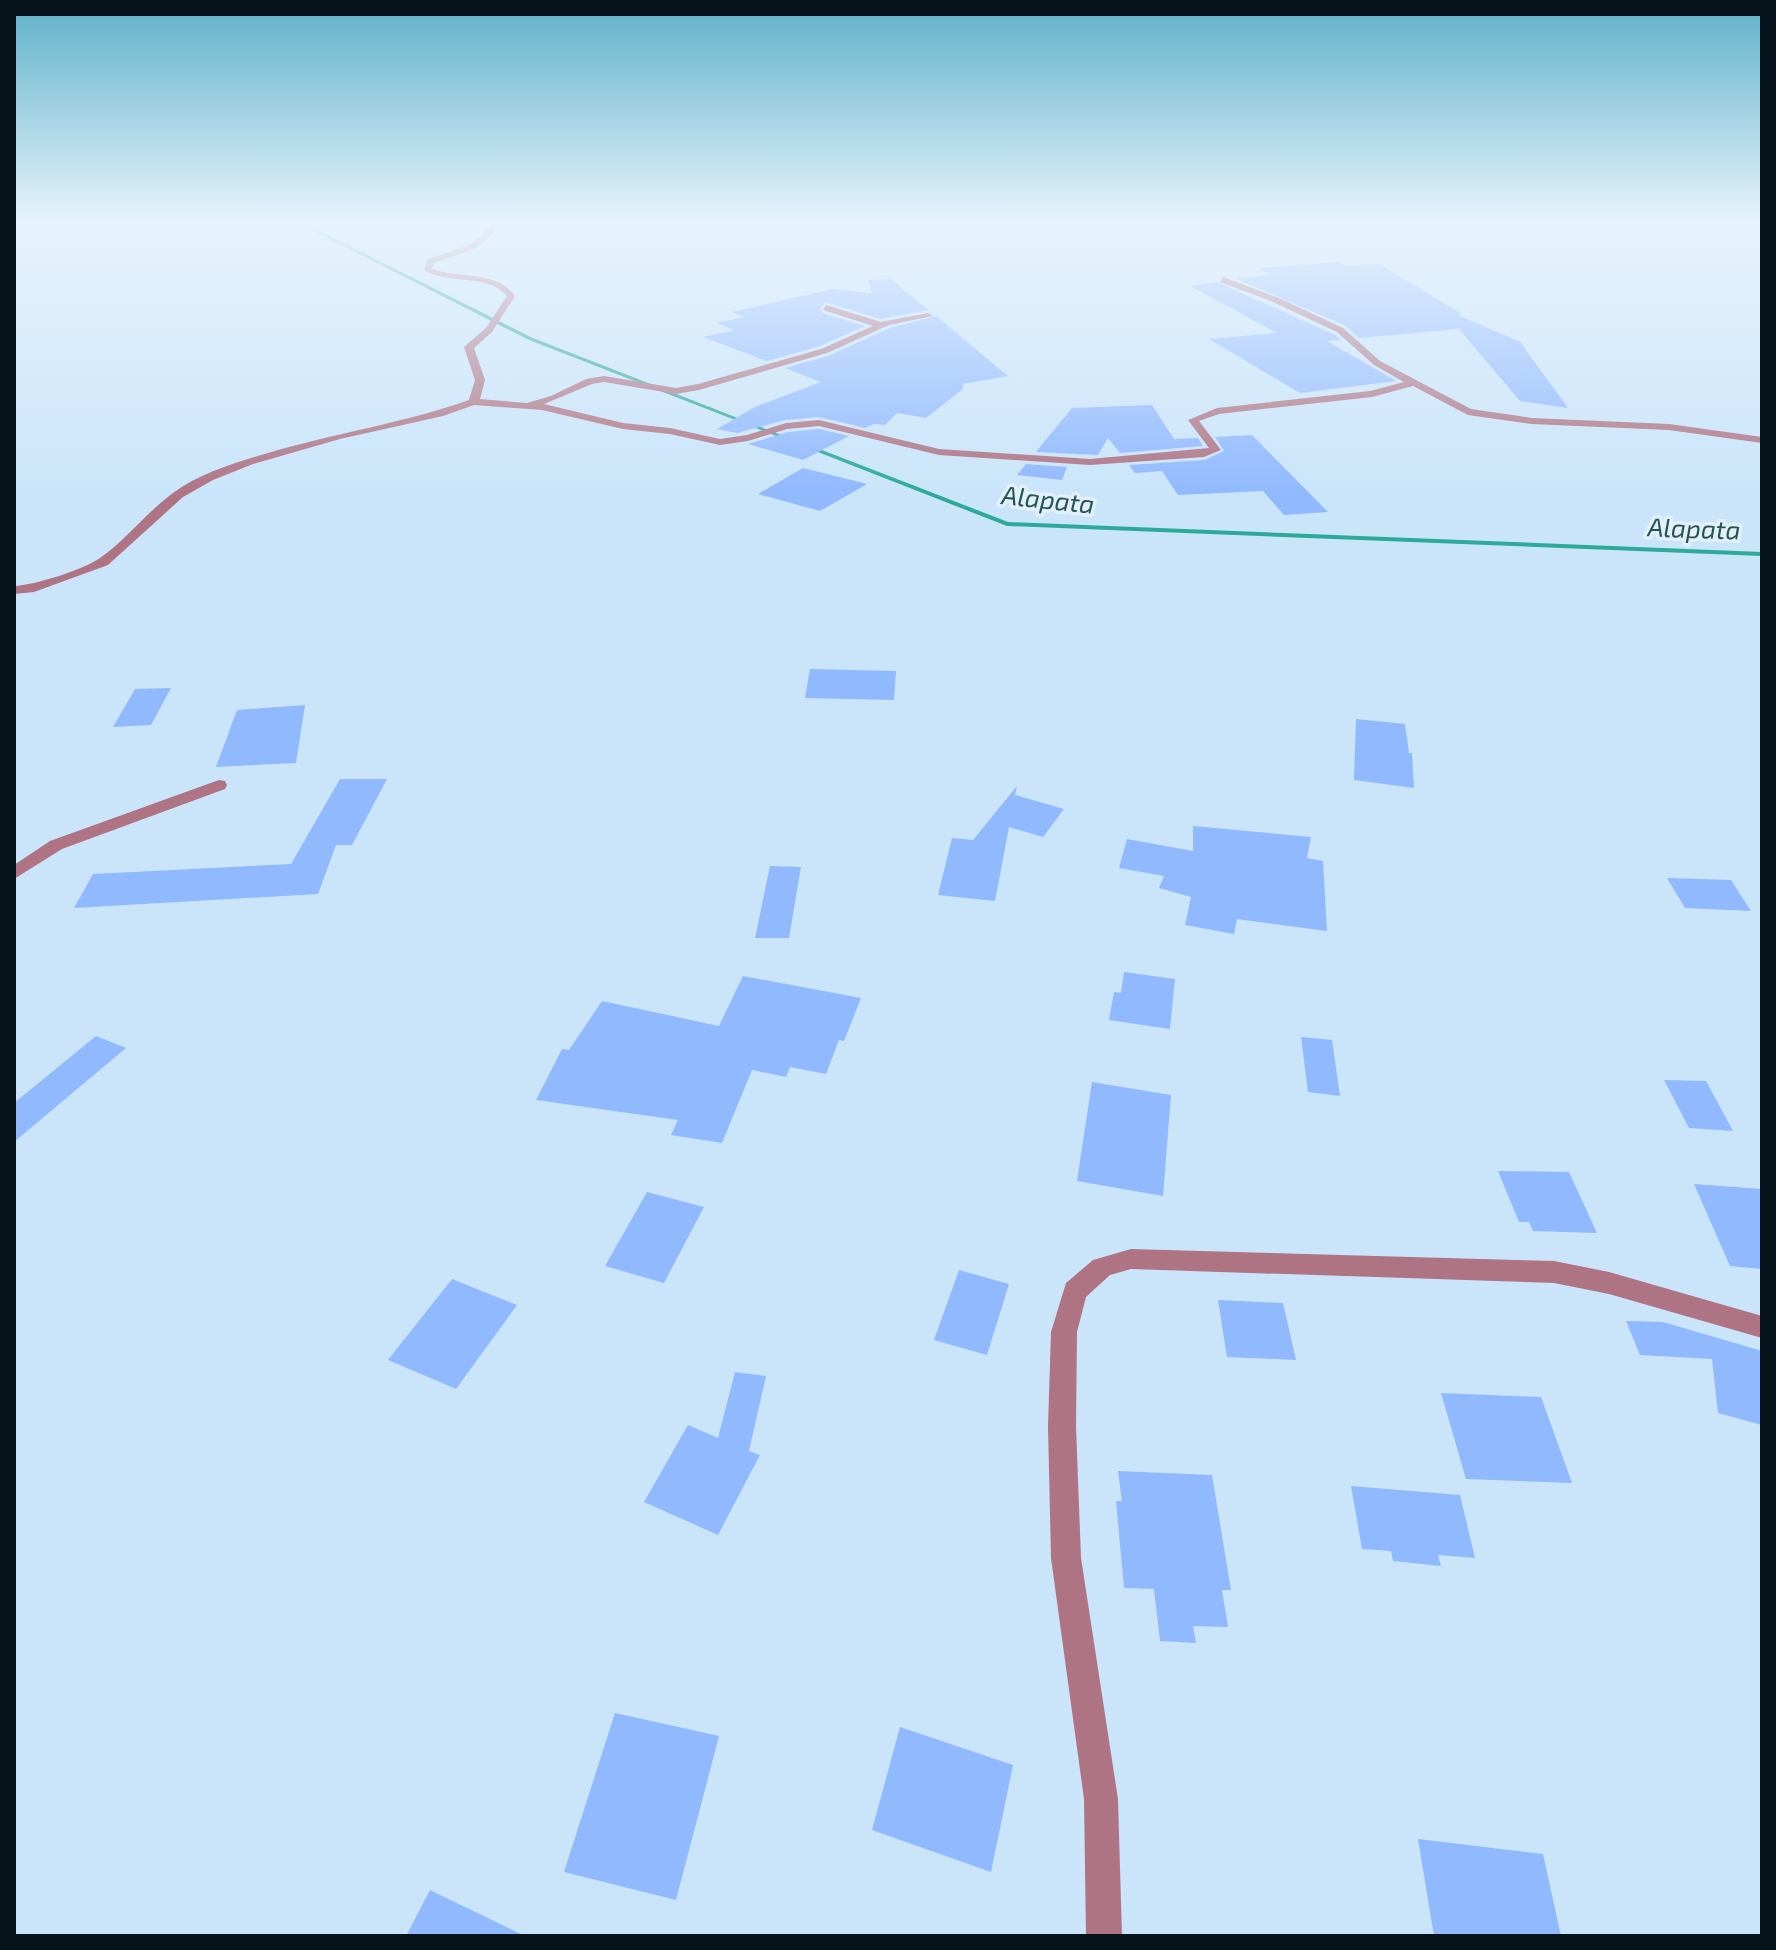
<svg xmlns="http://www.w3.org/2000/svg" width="1776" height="1950" font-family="'Exo 2',sans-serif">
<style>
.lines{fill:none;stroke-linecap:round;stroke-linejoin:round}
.stream{fill:#2ca998;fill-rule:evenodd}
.building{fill:#91b9fe}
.minor{fill:#ae7484;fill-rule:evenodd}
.labels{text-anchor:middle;stroke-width:7;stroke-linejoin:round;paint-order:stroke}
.far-water-label{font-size:26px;font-style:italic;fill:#24564e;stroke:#e3f0fb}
</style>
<rect width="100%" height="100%" fill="#cae5fa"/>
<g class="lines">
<g class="stream">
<path d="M298,220L533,338L794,440L789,441L529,340L292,220Z"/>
<path d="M805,445H809L1008,522L1762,552V556L1007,526L805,447Z"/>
</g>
</g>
<g class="building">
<path d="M1340,262L1347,266L1379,264L1462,314L1458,315L1520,342L1568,408L1520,401L1459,329L1359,338L1344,325L1237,279L1270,275L1258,268Z"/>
<path d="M891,279L928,310L881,319L825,302L820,308L822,313L865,326L820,346L767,361L703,337L734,330L717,323L744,317L732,312L833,289L872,293L868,280Z"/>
<path d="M1217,282L1335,335L1341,340L1327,341L1396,381L1300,393L1209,339L1277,333L1190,286Z"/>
<path d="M936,316L1008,376L963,384V389L926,418L897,413L885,425L874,424L865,428L819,417L785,420L737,433L717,429L755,407L821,382L785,368L828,356L890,328Z"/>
<path d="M1152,405L1174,439L1198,438L1203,446L1120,453L1108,438L1098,455L1036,452L1072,408Z"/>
<path d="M819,429L849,436L803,460L748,444L788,432Z"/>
<path d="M1252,435L1328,512L1284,515L1263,491L1178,495L1162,471L1135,473L1129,465L1205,460L1224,451L1215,437Z"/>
<path d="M1026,464L1067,467L1062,480L1017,475Z"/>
<path d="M803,468L867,484L820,511L758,494Z"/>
<path d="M810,669L896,671L894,700L805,698Z"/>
<path d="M171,688L151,725L113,727L135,689Z"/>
<path d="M305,705L296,763L216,767L237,710Z"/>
<path d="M1356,719L1405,724L1409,753H1412L1414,788L1354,780Z"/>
<path d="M340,779H387L352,845H336L318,894L74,908L93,874L291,864Z"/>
<path d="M1017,786L1015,795L1064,809L1043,837L1009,827L995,901L938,895L952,838L973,840Z"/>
<path d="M1193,826L1311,837L1307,858L1323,861L1327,931L1237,919L1234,934L1185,925L1191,897L1159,888L1164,876L1119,868L1127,839L1193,851Z"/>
<path d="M770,866L801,867L789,938H755Z"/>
<path d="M1667,878L1731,880L1751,911L1685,908Z"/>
<path d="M1124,972L1175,979L1170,1029L1109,1020L1114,992L1121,993Z"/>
<path d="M743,976L861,998L844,1041L839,1040L826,1074L790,1067L786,1077L752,1070L722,1143L671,1135L678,1120L536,1100L562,1049L569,1050L602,1001L719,1026Z"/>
<path d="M96,1036L126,1048L14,1142V1103Z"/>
<path d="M1301,1037L1332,1040L1340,1096L1308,1092Z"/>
<path d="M1664,1080L1706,1081L1733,1131L1689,1128Z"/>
<path d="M1092,1082L1171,1095L1163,1196L1077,1181Z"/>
<path d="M1498,1171L1569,1172L1597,1233L1533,1231L1529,1222H1519Z"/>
<path d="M1694,1184L1762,1189V1269L1730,1266Z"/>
<path d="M647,1192L704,1207L664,1283L605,1266Z"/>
<path d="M959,1270L1009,1284L987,1355L934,1340Z"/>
<path d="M452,1279L517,1305L456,1389L388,1360Z"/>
<path d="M1218,1300L1283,1303L1296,1360L1227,1357Z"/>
<path d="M1626,1321L1663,1322L1762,1351V1425L1718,1413L1712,1359L1640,1355Z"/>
<path d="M735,1372L766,1376L749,1451L760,1455L718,1535L644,1502L688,1425L718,1438Z"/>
<path d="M1441,1393L1541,1397L1572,1483L1466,1479Z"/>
<path d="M1118,1471L1212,1475L1231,1590H1222L1228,1627L1193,1626L1196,1643L1160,1641L1154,1589L1124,1588L1116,1501H1122Z"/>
<path d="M1351,1486L1460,1495L1475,1558L1438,1555L1441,1566L1393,1561L1391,1551L1362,1549Z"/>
<path d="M615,1713L719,1736L676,1900L564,1872Z"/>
<path d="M900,1727L1013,1765L991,1872L872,1830Z"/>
<path d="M1418,1839L1543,1854L1561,1936H1434Z"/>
<path d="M430,1890L525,1936H406Z"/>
</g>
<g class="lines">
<g class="minor">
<path d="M502,220H513L496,227C485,251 456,254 434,263L432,269C460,279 496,270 515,296L492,332L474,348L485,380L480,399L527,403L551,396L586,379L604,376L676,388L698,384L821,349L873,326L823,310L826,305L881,322L928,313L933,316L889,325L827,353L699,390L676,394L604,382L592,384L544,404L623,423L670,428L720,439L747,435L786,423L819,420L939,449L1090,459L1209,448L1188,420L1217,408L1370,391L1404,382L1374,365L1337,332L1273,302L1220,282L1223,277L1279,298L1343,328L1380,361L1471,409L1532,418L1669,424L1762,437V443L1669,430L1532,424L1468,415L1413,386L1372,397L1219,414L1199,421L1221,450L1204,457L1090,465L939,455L819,426L787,429L748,441L720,445L670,434L623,429L542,410L474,405L443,416L340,439L253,464L213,480L183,497L108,565L34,592L14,594V586C35,585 83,570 100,558C127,539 147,512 173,493C200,473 237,462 268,453C335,433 404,423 469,400L475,380L464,347L486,328L507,296C488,273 448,285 424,270L427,260C450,250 478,248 490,224Z"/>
<path d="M219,780L225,781L227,785L225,789L62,849L14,879V865L50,841Z"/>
<path d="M1131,1249L1554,1261L1609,1272L1762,1316V1338L1609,1294L1554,1283L1131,1269L1110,1275L1086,1297L1077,1332L1076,1426L1081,1558L1118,1799L1122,1936H1086L1084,1799L1051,1558L1048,1426L1051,1332L1066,1283L1093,1260Z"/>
</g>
</g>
<linearGradient id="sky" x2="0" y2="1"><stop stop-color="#5db0c8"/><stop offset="0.45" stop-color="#e7f3fd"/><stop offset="1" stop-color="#e7f3fd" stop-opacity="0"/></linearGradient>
<rect width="1776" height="493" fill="url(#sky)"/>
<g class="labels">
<g class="far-water-label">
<text transform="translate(1048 500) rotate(6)" y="9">Alapata</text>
<text transform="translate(1694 529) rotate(2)" y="9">Alapata</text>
</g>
</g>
<rect width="1776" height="1950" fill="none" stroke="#07131b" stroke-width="32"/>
</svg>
